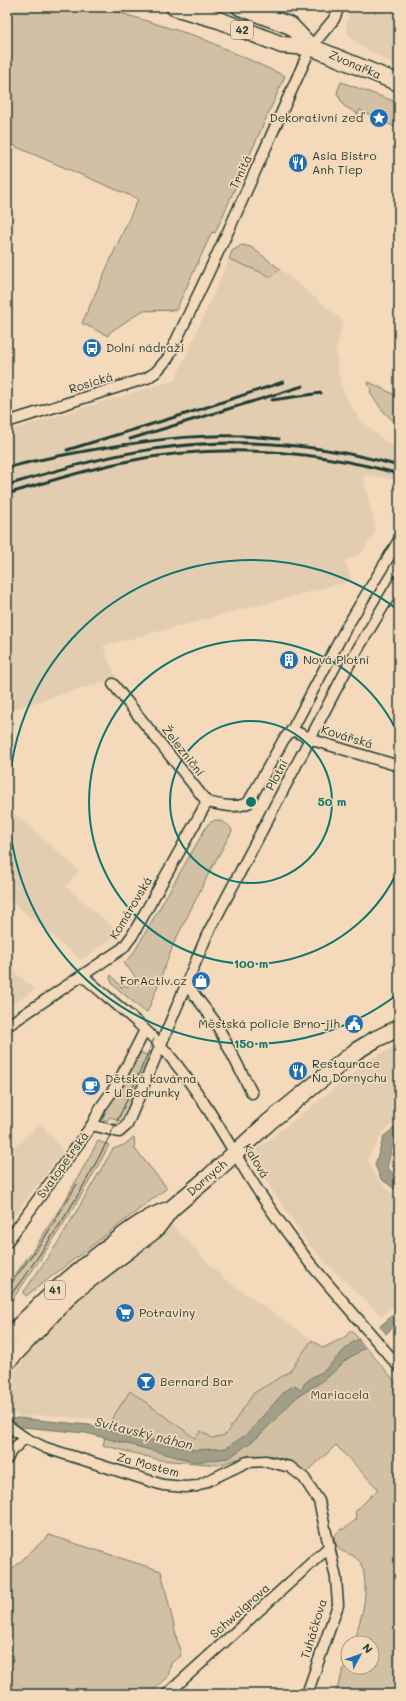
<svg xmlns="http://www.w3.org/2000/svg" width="406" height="1701" font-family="Mali,sans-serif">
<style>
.built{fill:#e3cdb0}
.green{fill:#d2c0a5;stroke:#787e6c}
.water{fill:#a39e87;stroke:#6e7766}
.pier{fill:#f4d9bb}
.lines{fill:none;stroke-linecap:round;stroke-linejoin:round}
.street-casing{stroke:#1f3d34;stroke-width:13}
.primary-casing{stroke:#1f3d34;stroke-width:19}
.street{stroke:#f4d9bb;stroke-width:10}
.primary{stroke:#f4d9bb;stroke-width:16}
.tram{stroke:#1f3d34;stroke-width:1}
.rail{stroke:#1f3d34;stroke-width:3}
.ring{fill:none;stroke:#0f766e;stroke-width:2}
.labels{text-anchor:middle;stroke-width:3.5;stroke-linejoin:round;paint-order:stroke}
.shield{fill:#f4d9bb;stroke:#5f6c5c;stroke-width:1}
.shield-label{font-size:11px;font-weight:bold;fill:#1f3d34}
.street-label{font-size:12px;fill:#1f3d34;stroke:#f4d9bb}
.poi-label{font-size:12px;fill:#1f3d34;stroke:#f4d9bb;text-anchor:start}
.park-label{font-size:12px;fill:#314a3f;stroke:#f4d9bb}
.water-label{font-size:13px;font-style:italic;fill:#334c40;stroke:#f4d9bb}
.centre{fill:#0f766e;stroke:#f4d9bb;stroke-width:2}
.ring-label{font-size:12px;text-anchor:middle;font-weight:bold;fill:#0f766e;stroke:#f4d9bb;stroke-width:3.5;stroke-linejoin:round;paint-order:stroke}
</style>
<rect width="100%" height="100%" fill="#f4d9bb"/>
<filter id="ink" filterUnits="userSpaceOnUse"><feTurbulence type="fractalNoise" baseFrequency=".025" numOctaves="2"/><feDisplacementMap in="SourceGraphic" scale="8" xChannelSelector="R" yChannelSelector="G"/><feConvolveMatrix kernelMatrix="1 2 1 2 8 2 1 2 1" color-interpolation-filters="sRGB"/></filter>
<g filter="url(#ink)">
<g class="built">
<path d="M351,7H399V68L355,42L348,34L346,25Z"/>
<path d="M229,259L272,277L280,269L340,318L343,322L336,351L338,371L342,388L349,403L360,420L390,445L399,449V480L363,475L376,531L361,553L345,561L351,581L103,646L116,678L7,711V431L175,380Z"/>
<path d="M7,807L77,869L79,871L65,886L120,933L81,960L7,898Z"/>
<path d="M7,966L35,989L7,1009Z"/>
<path d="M399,1045V1118L383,1132L368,1158L372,1170L380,1181L399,1200V1301L382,1316L332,1269L310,1246L260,1172L255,1156L256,1150L374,1057Z"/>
<path d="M41,1124L63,1151L7,1225V1153Z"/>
<path d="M169,1222L222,1277L312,1340L289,1372L254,1393L225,1435L212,1438L201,1431L196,1438L130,1391L109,1423L94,1419L41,1415L21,1417L7,1409V1382L47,1329L83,1295Z"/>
</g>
<g class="green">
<path d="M7,7H101L199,37L285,76L215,233L212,232L176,310L142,311L110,332L108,336L82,323L138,199L7,143Z"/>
<path d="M341,82L399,103V129L360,110L358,114L344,106L337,93Z"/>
<path d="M242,245L251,247L280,269L272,277L229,259L232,251Z"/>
<path d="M369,382L399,397V424C386,417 378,405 370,392L371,391L368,383Z"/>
<path d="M215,820C222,821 230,824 232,831L211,869L174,943L150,1006L147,1012L144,1011L113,985L110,978L111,975L121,987L125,985L127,987L137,979L124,963L133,954L208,824Z"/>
<path d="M139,1052L150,1056L123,1122L119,1125L121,1121L110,1117L107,1121L100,1118V1116L118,1091Z"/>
<path d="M134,1137L135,1149L167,1188L26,1296L23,1293L59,1241L113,1149L124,1145Z"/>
<path d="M98,1141L109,1145C81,1200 47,1250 12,1300L7,1297V1286L36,1246L66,1199Z"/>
<path d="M399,1145V1174L391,1164L396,1147Z"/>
<path d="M351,1330L399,1386V1694H335L348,1657V1667H372V1643H353C361,1618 368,1600 364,1574C363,1569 362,1563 358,1560C346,1548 337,1557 334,1536L341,1529H344L357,1519L355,1512L378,1489L336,1445L306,1473L290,1463L273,1456L250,1455L219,1465L160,1460L103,1445L109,1423L130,1391L195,1438L201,1431L212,1438L225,1435L254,1393L289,1372L312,1340L323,1348L345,1337Z"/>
<path d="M49,1535L161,1571L181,1656L171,1663L168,1677L150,1694H7V1574Z"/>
</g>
<g class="water">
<path d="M399,1124V1139L393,1144L387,1167L399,1180V1192L381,1179L375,1165L384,1136Z"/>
<path d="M399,1310V1322L385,1335L346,1360L326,1379L297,1397L258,1437L229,1458L196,1462L86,1433L23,1427L7,1432V1421L17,1418L89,1425L195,1450L226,1448L247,1434L285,1391L295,1385L300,1390L302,1389L304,1384L312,1377L324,1371L350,1344L379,1327Z"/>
</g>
<path class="pier" d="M378,1325L387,1336L367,1349L358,1337Z"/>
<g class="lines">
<g class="street-casing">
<g id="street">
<path d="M7,422L147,378L156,372L168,358L231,225L311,47L334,19L339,7"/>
<path d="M113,684L207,802C221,805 234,809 248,803L284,739L292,730L346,628L399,540"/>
<path d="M292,730L319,742L399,766"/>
<path d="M83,976C111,1001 143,1024 168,1054C198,1090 221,1130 245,1170C264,1202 287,1232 309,1262L399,1367"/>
<path d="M185,987L190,989L216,1023L252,1093"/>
<path d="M7,1026L123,948L132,936L207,802"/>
<path d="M92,1125L119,1132L127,1125L207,935L353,657L399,580"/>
<path d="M7,1242L92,1125L101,1107L118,1083L145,1030"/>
<path d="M7,1425L25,1438L46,1448L163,1485L185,1487L197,1486L247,1462L266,1461L290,1467L304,1478L319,1501L336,1578L338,1605L307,1694"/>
<path d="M7,1459L11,1451L25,1438"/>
<path d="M167,1694L330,1546"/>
</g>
</g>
<g class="primary-casing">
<g id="primary">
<path d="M174,7L219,20L282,45L311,47L399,83"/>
<path d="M240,7L291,26L311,47"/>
<path d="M7,1339C39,1304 73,1274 111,1245C130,1230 148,1216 171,1209"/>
<path d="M7,1362L73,1292L155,1230L171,1209L210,1176L269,1122L356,1051L376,1039L399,1028"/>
</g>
</g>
<use href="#street" class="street"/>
<use href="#primary" class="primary"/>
<g class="tram">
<path d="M7,1289L45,1237L77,1184"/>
<path d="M7,1300C27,1273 46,1246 64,1218C100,1161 128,1100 154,1039"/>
</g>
<g class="rail">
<path d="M272,400L321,393"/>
<path d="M130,439L303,386"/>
<path d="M67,450L195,411L283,382"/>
<path d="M7,468C34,460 63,455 91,450C157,439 212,431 279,439"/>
<path d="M7,485C55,471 104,456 154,449C236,437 319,443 399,466"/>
<path d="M7,494C46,482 84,470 124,462C215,443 310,449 399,474"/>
</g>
</g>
</g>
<g class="ring">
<circle cx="251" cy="802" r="81"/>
<path d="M399 868A162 162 0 1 1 399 736"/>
<path d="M398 994A242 242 0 1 1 398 610"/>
</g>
<defs>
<g id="sight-disc" transform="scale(1)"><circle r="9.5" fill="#1f6fb2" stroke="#f4d9bb"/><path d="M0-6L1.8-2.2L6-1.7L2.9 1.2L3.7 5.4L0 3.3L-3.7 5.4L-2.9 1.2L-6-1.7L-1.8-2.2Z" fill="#fff"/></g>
<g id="restaurant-disc" transform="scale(1)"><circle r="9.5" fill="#1f6fb2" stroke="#f4d9bb"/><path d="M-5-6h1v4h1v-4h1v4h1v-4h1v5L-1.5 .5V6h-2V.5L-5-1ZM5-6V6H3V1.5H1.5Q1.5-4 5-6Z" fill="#fff"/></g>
<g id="bus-disc" transform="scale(1)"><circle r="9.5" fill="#1f6fb2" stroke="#f4d9bb"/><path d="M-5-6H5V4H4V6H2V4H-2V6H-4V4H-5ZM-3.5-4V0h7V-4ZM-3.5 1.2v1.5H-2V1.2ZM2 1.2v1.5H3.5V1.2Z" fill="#fff"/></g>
<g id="building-disc" transform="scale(1)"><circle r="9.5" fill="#1f6fb2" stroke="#f4d9bb"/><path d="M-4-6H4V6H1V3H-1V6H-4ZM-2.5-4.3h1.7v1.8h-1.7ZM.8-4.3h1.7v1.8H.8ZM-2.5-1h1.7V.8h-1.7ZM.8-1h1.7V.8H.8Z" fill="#fff"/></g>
<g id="shop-disc" transform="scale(1)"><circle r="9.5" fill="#1f6fb2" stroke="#f4d9bb"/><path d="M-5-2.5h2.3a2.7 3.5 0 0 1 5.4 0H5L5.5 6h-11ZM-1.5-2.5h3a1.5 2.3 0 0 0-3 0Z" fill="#fff"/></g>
<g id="civic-disc" transform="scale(1)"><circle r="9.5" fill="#1f6fb2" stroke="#f4d9bb"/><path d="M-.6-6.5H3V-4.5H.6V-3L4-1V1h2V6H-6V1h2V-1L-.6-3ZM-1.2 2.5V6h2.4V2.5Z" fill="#fff"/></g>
<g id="cafe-disc" transform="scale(1)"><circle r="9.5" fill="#1f6fb2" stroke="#f4d9bb"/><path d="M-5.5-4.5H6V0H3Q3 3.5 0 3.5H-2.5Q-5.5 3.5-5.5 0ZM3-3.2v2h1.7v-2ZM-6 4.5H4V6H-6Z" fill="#fff"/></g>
<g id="supermarket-disc" transform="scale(1)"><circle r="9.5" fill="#1f6fb2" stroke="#f4d9bb"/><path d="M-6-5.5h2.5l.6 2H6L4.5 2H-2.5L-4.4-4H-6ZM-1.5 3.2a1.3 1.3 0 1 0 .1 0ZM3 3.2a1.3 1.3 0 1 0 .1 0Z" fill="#fff"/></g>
<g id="bar-disc" transform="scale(1)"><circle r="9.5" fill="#1f6fb2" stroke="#f4d9bb"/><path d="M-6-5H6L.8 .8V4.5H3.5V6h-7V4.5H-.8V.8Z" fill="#fff"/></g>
</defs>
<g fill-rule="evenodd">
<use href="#sight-disc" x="379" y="118"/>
<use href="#restaurant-disc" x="298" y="163"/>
<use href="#bus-disc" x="92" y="348"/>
<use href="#building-disc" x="289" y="660"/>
<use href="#shop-disc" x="201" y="981"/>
<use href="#civic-disc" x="354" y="1024"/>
<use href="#restaurant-disc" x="298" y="1071"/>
<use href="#cafe-disc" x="91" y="1086"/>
<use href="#supermarket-disc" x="125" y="1313"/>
<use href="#bar-disc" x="146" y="1382"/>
</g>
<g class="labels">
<g class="shield">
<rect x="231" y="21" width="22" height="18" rx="3"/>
<rect x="45" y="1281" width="20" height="18" rx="3"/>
</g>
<g class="shield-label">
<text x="242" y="34">42</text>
<text x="55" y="1294">41</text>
</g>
<g class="street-label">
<text transform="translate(355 65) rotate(23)" y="4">Zvonařka</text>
<text transform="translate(241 172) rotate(-65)" y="4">Trnitá</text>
<text transform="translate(91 383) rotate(-17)" y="4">Rosická</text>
<text transform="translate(347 737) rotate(17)" y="4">Kovářská</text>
<text transform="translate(183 751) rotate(52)" y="4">Železniční</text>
<text transform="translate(277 775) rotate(-62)" y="4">Plotní</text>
<text transform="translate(131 908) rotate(-59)" y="4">Komárovská</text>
<text transform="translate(256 1161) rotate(59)" y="4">Kalová</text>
<text transform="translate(63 1165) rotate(-54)" y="4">Svatopetrská</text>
<text transform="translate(207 1178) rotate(-41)" y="4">Dornych</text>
<text transform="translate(148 1465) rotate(15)" y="4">Za Mostem</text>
<text transform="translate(240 1611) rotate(-42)" y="4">Schwaigrova</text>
<text transform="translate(314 1629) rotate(-73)" y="4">Tuháčkova</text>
</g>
<g class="poi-label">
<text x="365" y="122" text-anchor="end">Dekorativní zeď</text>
<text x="312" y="160">Asia Bistro<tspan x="312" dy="14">Anh Tiep</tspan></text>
<text x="106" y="352">Dolní nádraží</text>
<text x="303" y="664">Nová Plotní</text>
<text x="187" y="985" text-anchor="end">ForActiv.cz</text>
<text x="340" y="1028" text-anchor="end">Městská policie Brno-jih</text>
<text x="312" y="1068">Restaurace<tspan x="312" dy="14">Na Dornychu</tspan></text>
<text x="105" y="1083">Dětská kavárna<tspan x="105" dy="14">- U Bedrunky</tspan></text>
<text x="139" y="1317">Potraviny</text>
<text x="160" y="1386">Bernard Bar</text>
</g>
<g class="park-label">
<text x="340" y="1399">Mariacela</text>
</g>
<g class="water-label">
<text transform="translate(144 1433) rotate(14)" y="5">Svitavský náhon</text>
</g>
</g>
<circle cx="251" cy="802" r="6" class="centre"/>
<g class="ring-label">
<text x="332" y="806">50 m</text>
<text x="251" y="968">100 m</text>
<text x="251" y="1048">150 m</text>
</g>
<rect width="406" height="1701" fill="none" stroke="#f4d9bb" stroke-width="24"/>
<rect x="12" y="12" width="382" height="1677" fill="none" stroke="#1f3d34" stroke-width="1.5" filter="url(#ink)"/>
<g transform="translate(360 1655) rotate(49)"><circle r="19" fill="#f4d9bb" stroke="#9f9b85"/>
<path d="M0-3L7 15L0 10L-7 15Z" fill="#1f6fb2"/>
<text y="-6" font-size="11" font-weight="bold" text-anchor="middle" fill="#1f3d34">N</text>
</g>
</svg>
